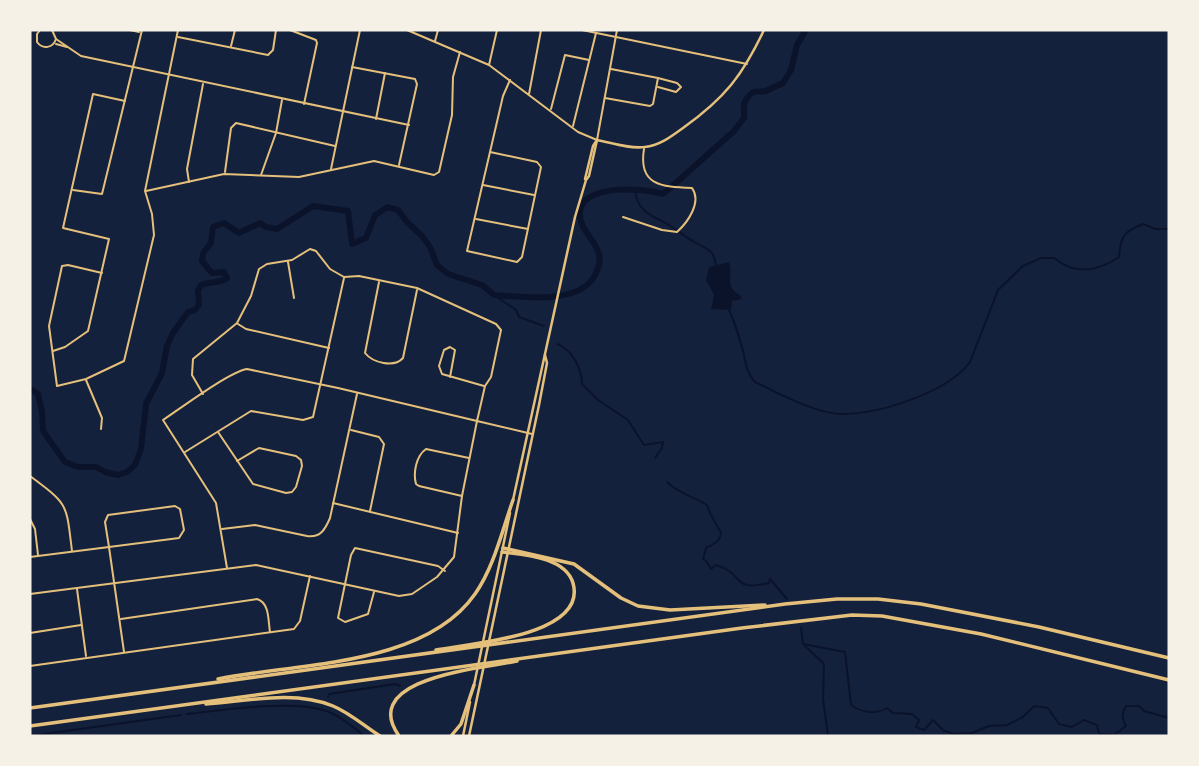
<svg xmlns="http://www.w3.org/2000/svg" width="1199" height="766" font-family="'Fira Sans Condensed',sans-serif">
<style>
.water{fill:#0b132b}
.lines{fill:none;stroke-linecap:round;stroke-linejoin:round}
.stream{stroke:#0b132b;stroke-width:2}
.river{stroke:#0b132b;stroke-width:6}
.minor{stroke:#e5c07b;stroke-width:2}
.tertiary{stroke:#e5c07b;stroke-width:2}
.secondary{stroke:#e5c07b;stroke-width:2.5}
.motorway{stroke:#e5c07b;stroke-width:3.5}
</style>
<rect width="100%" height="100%" fill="#14213d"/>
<path class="water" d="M729,262C734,279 723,285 741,296L742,299L732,301L731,310L711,309L714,295L706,280L709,267Z"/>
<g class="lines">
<g class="stream">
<path d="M635,190C637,214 655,216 672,227C680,232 687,238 696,243C709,250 714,250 716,266"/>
<path d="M494,295L516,310L519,317L544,326"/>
<path d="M729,310C734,321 738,333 741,344C746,358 744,370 755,382C778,393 816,414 842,414C879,414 947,393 970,362L998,290L1023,266L1041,258H1054C1075,275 1097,272 1119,257C1120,236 1125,231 1143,224L1155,229H1169"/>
<path d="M557,344C572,349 582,369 582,384L598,400L628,420L644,445L663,442L662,448L655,458"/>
<path d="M667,482C679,494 693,496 707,505C709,512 717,527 721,532C720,542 714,544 706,548L703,559L707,562L711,569L716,565C746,574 730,592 769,583L770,579L787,599"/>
<path d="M801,628L803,644L845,652L851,705C861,712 876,715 887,708L893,713L912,714L919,720L916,727L924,730L933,720L943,730L953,734L972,733L989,726L1007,725L1023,717L1034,706L1048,708L1059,724L1072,727L1084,720L1097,725L1099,734L1114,735L1126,726C1122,719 1121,714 1126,706H1139L1144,711L1169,718"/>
<path d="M804,645L824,664L823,699L828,736"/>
<path d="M328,697L329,694L395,684L400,686"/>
<path d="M187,714C221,710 291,700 323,710C338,714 352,726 364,736"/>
<path d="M30,736L181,715"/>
</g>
<path class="river" d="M30,389L38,394L42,411L43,431L65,462L78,467H96L105,472L118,475L127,472L135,465L141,449L146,404L162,373L167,346L173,333L188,312L195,310L199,305L198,291L201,285C210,281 219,284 227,278L224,272L212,273L202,261L203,253L211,243L213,227L224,223L239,233L260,223L266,227L277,229L313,206L348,211L352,244L366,238L375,215L388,207L398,210L407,222L422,236L430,247L437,265L448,274L482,285L494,295C523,297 580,305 595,275C598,269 601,261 599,254C596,242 584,233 581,221C570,183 642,187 663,194L669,189L734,131L744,118V103L747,98L753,92L766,91L783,83L791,70L797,45L806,30"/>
<g class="minor">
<path d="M40,30L37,34V42C43,50 53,48 56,39L52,30"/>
<path d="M130,30L139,32"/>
<path d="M290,30L316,40L317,43L304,104"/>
<path d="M582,30L747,64"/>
<path d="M178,37L268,55L273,50L276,30"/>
<path d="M56,39L81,56L409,125"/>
<path d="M435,41L438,30"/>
<path d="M56,44L67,47"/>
<path d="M231,46L235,30"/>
<path d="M489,65L497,30"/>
<path d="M352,67L415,79L417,84L399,165"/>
<path d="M658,87L676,92L681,87L677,83L658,78"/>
<path d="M529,94L541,30"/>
<path d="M605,98L650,106L653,104L658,78L611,69"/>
<path d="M551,109L565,55L589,60"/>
<path d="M376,119L385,73"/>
<path d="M573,126L596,33"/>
<path d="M490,152L537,162L541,167L522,257L517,262L467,251L503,96L510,80"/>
<path d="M331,169L360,30"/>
<path d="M225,172L231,128L236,123L335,146"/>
<path d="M261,175L276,133L282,100"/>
<path d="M189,182L187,169L203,84"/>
<path d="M483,185L534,195"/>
<path d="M73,190L102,194L142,30"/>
<path d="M146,191L224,174L299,177L374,161L434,175L439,172L452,115L453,77L460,52"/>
<path d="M623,217L662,230L677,232C688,222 702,202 692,188C661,187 638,185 644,149"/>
<path d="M476,219L528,229"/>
<path d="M288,262L294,298"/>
<path d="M102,273L68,265L62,266L49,326L57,386L86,379L124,361L125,357L154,235L152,214L145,191L178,30"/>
<path d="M379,282L365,353C373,363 394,368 403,358L417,290"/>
<path d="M238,324L246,329L329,348"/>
<path d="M53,351L65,347L88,331L109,239L63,228L93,94L125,101"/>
<path d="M450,377L455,350L450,347L444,350L439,366L442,374L484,386"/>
<path d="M86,380L102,418L101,429"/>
<path d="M203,394L192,375L193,359L237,323L251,296L259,269L267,264L292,260L310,249L316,251L330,269L344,277L359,276L417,288L496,324L501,330L491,377L485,386L477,421L338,388L247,369C229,372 181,408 163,420L216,503L227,568"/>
<path d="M351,430L379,437L384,444L370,511"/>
<path d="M218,432L253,484L286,493L292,492L296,487L302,466L301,460L296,456L259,448L237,461"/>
<path d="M185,452L251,411L303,420L313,417L344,278"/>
<path d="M30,476C69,505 66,503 72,551"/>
<path d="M462,496L419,486L416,484C413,473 416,456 426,449L469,458"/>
<path d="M333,503L458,533"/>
<path d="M175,506L180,509L184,530L179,538L109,547L105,522L108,515Z"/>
<path d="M30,519L35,529L38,555"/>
<path d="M222,529L255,525L307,536C320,538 325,530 330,518L357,394"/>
<path d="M30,557L109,547L124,652"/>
<path d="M77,589L86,656"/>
<path d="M374,592L368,614L345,622L338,618L351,555L355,548L438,566L445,571"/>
<path d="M121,619L257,599C270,603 268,621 270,632"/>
<path d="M30,633L81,625"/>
<path d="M30,666L294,629L300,621L310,576"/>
</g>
<g class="tertiary">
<path d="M407,30L489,65L578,132L597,140L617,30"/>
<path d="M30,594L256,565L399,596L412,594L437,577L454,557L462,496L477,421L532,434"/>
</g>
<g class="secondary">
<path d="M597,140C612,143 629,149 645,147C659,146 672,136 683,128C725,98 742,76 764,30"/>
<path d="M585,179L593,146L597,140"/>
<path d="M513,500L575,217L586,180L589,176L597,140"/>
<path d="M474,685L510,513"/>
<path d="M463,736L470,702"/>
<path d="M469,736L539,405L547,363L545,355"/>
</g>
<g class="motorway">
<path d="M503,548L574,564L621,598L638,606L670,610L765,605"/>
<path d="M436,650C468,644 588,636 573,583C565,557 525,555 502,552"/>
<path d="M218,679C296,663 424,667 475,594C494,567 502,531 513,500"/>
<path d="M206,704C247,701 294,690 333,706C350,713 364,726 380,736"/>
<path d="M30,708L785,604L837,599H878L921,604L1039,627L1169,658"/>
<path d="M30,726L742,628L852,615L882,616L981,634L1169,680"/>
<path d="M399,736C357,677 486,668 517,661"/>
<path d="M451,736L461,724L474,685"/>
</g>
</g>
<rect width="1199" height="766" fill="none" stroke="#f6f1e7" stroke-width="63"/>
</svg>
